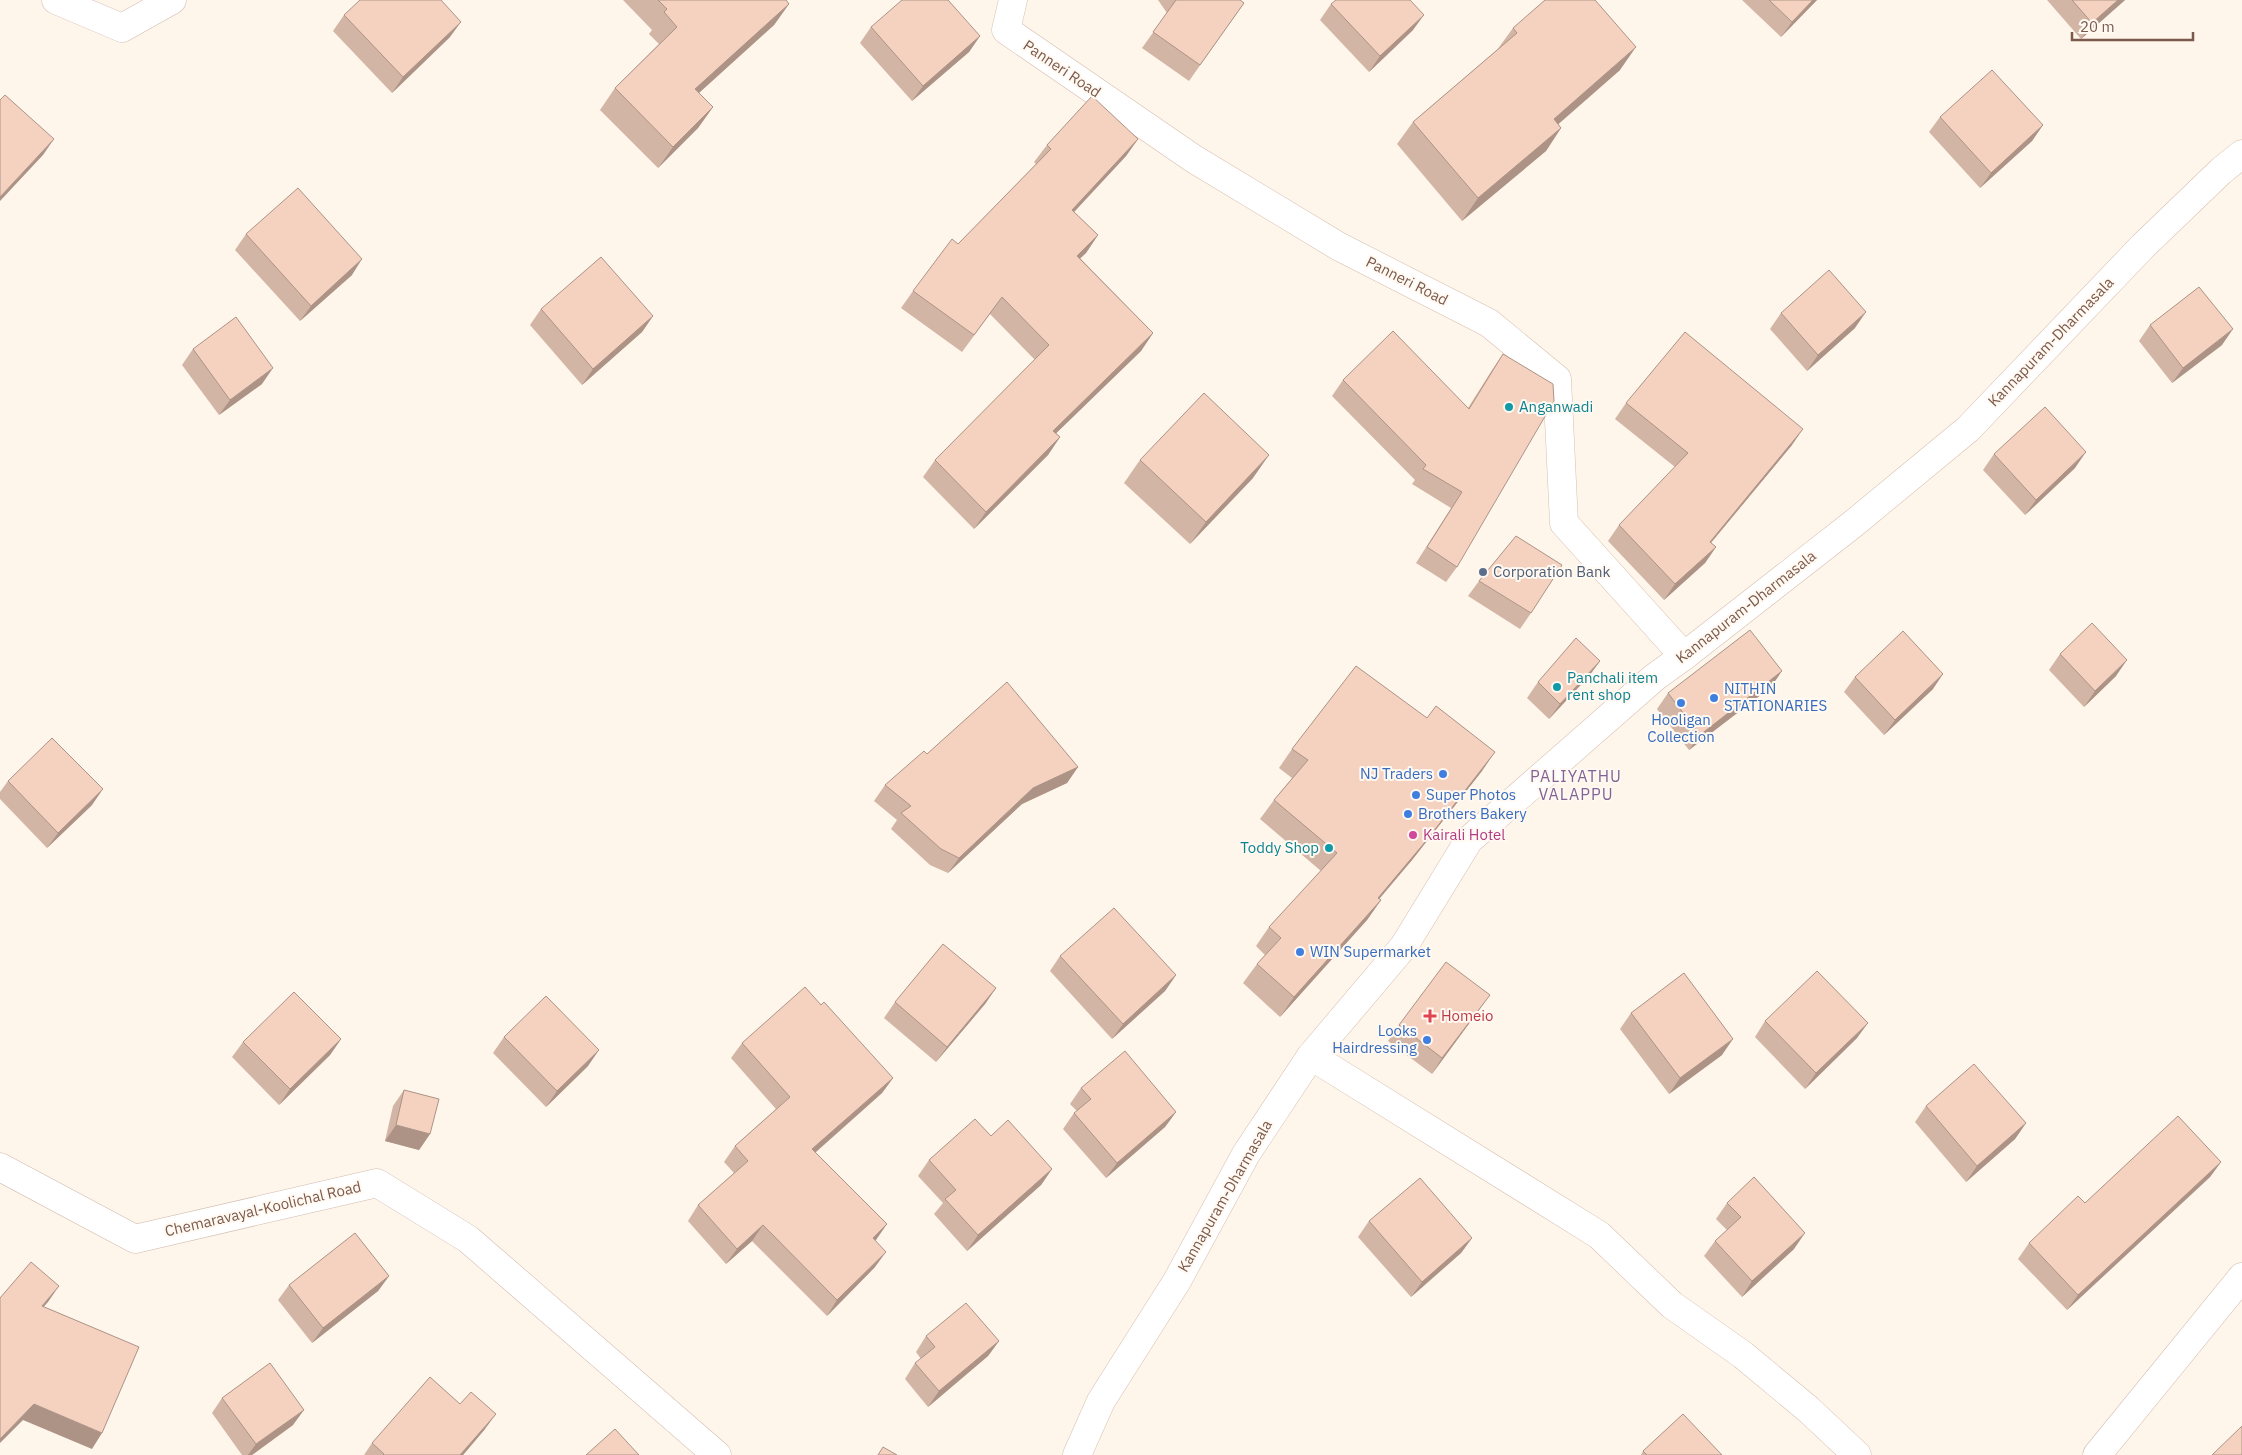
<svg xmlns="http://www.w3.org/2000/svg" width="2242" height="1455" font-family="'IBM Plex Sans',sans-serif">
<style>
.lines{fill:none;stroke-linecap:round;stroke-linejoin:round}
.street-casing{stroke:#d2bbae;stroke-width:29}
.secondary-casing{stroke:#d7beae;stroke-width:29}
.street{stroke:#fff;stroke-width:28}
.secondary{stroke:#fff;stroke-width:28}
.wall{fill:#d3b5a5}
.shaded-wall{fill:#ac9386}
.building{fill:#f5d2c0;stroke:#ac9386}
.culture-dot{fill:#0f9aa8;stroke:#fff9f2;stroke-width:2}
.service-dot{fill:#5c6f8a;stroke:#fff9f2;stroke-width:2}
.shop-dot{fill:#3f7fe0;stroke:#fff9f2;stroke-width:2}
.hotel-dot{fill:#d1479c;stroke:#fff9f2;stroke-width:2}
.health-dot{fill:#e0444e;stroke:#fff9f2;stroke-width:2}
.labels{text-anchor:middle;stroke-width:4;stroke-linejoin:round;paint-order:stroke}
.street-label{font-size:15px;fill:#7b594b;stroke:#fff9f2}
.culture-label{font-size:15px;fill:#0d838f;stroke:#fff9f2;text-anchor:start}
.service-label{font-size:15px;fill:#4e5e75;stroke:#fff9f2;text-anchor:start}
.shop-label{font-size:15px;fill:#366cbe;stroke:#fff9f2;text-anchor:start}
.hotel-label{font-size:15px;fill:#b23c85;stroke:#fff9f2;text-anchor:start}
.health-label{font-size:15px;fill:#be3a42;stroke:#fff9f2;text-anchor:start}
.neighbourhood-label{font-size:16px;letter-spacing:1px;fill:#826397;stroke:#fff9f2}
</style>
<rect width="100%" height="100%" fill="#fef5eb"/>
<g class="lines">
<g class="street-casing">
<g id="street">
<path d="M56,0L122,28L172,0"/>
<path d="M0,1167L135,1239L377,1183L468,1239L717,1455"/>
<path d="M2097,1455L2242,1277"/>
</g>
</g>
<g class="secondary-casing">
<g id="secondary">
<path d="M1013,0L1006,30L1194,159L1338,246L1489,323L1557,379L1564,523L1684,656"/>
<path d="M1311,1056L1599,1235L1672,1305L1743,1355L1808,1409L1857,1455"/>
<path d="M1077,1455L1101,1401L1177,1281L1246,1154L1311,1056L1404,946L1469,840L1655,677L1684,656L1853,524L1968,429L2143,246L2221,171L2242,154"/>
</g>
</g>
<use href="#street" class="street"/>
<use href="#secondary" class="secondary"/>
</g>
<g class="wall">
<path d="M623,0H786L789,4L774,25L699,93L713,107L698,128L658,168L600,110L615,88L659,44L649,34L652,30Z"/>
<path d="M1158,0H1240L1244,3L1189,81L1142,48L1167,13Z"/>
<path d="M1742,0H1817L1781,37Z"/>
<path d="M2047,0H2125L2081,39Z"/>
<path d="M1331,4L1413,30L1369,72L1320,20Z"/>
<path d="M344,15L450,37L392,93L333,31Z"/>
<path d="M871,27L980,36L969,52L912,101L860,43Z"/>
<path d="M1513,28L1620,70L1558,124L1561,128L1546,151L1462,221L1397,144L1413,122L1497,50Z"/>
<path d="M1940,117L2043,125L2032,141L1980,188L1929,132Z"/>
<path d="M1138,139L1126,156L1074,212L1098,235L1086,253L1080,258L1153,333L1141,351L1056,433L1060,437L1048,455L974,529L923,477L935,460L1035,360L990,314L962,352L901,308L913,291L1036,164L1034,162L1047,145Z"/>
<path d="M246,234L352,275L300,321L235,250Z"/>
<path d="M541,309L653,316L642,332L582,385L530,325Z"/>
<path d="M1781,313L1855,328L1807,371L1770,329Z"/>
<path d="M2150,325L2222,345L2172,383L2139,341Z"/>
<path d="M193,349L262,384L219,415L182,365Z"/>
<path d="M1503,354L1457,567L1446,582L1416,563L1451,508L1412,484L1415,480L1332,396L1343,380L1468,408L1492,370Z"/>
<path d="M1626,403L1792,445L1711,543L1716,547L1705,563L1664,600L1608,541L1619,525L1675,467L1615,419Z"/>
<path d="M1994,454L2075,468L2025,515L1983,470Z"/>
<path d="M1140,460L1253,478L1190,544L1124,483Z"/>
<path d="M1479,581L1531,613L1520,629L1468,596Z"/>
<path d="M2060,654L2116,676L2084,707L2049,670Z"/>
<path d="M1600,661L1589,676L1549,719L1527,698L1538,682Z"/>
<path d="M1855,677L1933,689L1884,735L1844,692Z"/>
<path d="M1771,687L1689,750L1657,709L1668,693Z"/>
<path d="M1292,749L1482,771L1412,860L1379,899L1381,900L1367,920L1280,1017L1243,983L1257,964L1265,955L1256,946L1269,927L1321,871L1260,819L1274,800L1292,778L1279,768Z"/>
<path d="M927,754L1078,767L1067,783L1022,804L948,873L930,865L891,829L897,820L874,801L885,785Z"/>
<path d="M8,781L92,805L47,848L0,799V792Z"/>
<path d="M1060,956L1176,975L1165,991L1112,1039L1050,971Z"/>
<path d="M996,988L985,1004L936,1062L884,1018L895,1002Z"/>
<path d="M821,1005L893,1078L882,1093L815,1153L875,1241V1267L827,1316L752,1241L726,1264L688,1221L698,1205L734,1173L724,1162L735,1146L776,1109L731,1058L742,1043Z"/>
<path d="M1479,1010L1432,1074L1388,1041L1399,1025Z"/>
<path d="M1631,1013L1722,1055L1669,1094L1620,1029Z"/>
<path d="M1765,1021L1857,1038L1805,1089L1755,1037Z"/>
<path d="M504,1037L588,1066L546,1107L493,1053Z"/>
<path d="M341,1039L330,1055L279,1105L232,1057L243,1042Z"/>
<path d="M1081,1088L1176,1112L1165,1127L1106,1178L1063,1129L1074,1113L1077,1111L1070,1104Z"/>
<path d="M404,1090L430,1134L419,1150L385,1141L393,1106Z"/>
<path d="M1926,1106L2026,1123L2015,1139L1966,1182L1915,1122Z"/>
<path d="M991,1136L1052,1169L1041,1185L967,1251L934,1214L943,1203L918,1176L929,1160Z"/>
<path d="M2221,1162L2210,1177L2067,1310L2018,1259L2029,1243L2085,1203Z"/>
<path d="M1727,1203L1794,1249L1742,1297L1704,1256L1715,1241L1727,1230L1716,1219Z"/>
<path d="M1369,1221L1472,1238L1461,1253L1411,1297L1358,1237Z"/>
<path d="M389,1276L378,1291L312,1343L278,1300L289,1285Z"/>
<path d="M926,1336L999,1341L988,1356L928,1407L905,1379L915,1363L921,1359L916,1352Z"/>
<path d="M222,1398L293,1425L252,1455H242L212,1413Z"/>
<path d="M485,1429L463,1455H364L372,1443Z"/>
<path d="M1643,1451L1722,1455H1641Z"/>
</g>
<g class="shaded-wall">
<path d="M1813,0H1817L1781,37L1792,22Z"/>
<path d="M2118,0H2125L2081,39L2092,23Z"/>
<path d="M789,4L774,25L680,110L695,89Z"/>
<path d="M1424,15L1413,30L1369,72L1380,56Z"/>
<path d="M461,22L450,37L392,93L403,77Z"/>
<path d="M980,36L969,52L912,101L923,86Z"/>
<path d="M1636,47L1620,70L1538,142L1554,119Z"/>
<path d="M713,107L698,128L658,168L673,147Z"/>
<path d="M2043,125L2032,141L1980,188L1991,173Z"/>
<path d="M1561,128L1546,151L1462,221L1478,198Z"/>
<path d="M54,139L43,155L0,201V197Z"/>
<path d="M1138,139L1126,156L1060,227L1072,210Z"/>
<path d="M1098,235L1086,253L1065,273L1077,256Z"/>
<path d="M362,259L352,275L300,321L311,306Z"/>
<path d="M1866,312L1855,328L1807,371L1818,355Z"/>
<path d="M653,316L642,332L582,385L593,369Z"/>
<path d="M2233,329L2222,345L2172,383L2183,368Z"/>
<path d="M1153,333L1141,351L1041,448L1053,431Z"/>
<path d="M273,368L262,384L219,415L230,400Z"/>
<path d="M1803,429L1792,445L1699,557L1710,542Z"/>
<path d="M1060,437L1048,455L974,529L986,512Z"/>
<path d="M2086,452L2075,468L2025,515L2036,500Z"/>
<path d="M1269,455L1253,478L1190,544L1206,522Z"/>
<path d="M1716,547L1705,563L1664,600L1675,584Z"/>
<path d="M2127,660L2116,676L2084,707L2095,691Z"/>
<path d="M1600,661L1589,676L1549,719L1560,704Z"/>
<path d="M1782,671L1771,687L1689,750L1700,735Z"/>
<path d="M1943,674L1933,689L1884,735L1895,720Z"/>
<path d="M1495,752L1482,771L1412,860L1364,917L1378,898Z"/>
<path d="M1078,767L1067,783L1022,804L948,873L959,858L1033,788Z"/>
<path d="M103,789L92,805L47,848L58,833Z"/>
<path d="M1381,900L1367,920L1280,1017L1294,997Z"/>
<path d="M1176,975L1165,991L1112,1039L1123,1024Z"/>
<path d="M996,988L985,1004L936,1062L947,1047Z"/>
<path d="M1490,995L1479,1010L1432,1074L1442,1058Z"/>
<path d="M1868,1023L1857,1038L1805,1089L1816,1073Z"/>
<path d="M341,1039L330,1055L279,1105L290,1089Z"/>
<path d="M1733,1039L1722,1055L1669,1094L1680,1078Z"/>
<path d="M599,1050L588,1066L546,1107L557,1091Z"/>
<path d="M893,1078L882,1093L801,1165L812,1149Z"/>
<path d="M1176,1112L1165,1127L1106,1178L1117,1163Z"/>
<path d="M2026,1123L2015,1139L1966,1182L1977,1166Z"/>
<path d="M396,1125L430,1134L419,1150L385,1141Z"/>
<path d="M2221,1162L2210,1177L2067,1310L2078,1295Z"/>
<path d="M1052,1169L1041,1185L967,1251L978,1235Z"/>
<path d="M887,1224L876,1240L862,1254L873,1238Z"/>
<path d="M763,1225L752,1241L726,1264L737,1249Z"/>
<path d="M1805,1233L1794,1249L1742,1297L1752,1281Z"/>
<path d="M1472,1238L1461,1253L1411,1297L1422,1282Z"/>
<path d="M886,1252L875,1267L827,1316L837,1300Z"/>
<path d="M389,1276L378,1291L312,1343L323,1328Z"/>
<path d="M59,1286L48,1302L31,1321L42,1306Z"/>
<path d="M999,1341L988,1356L928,1407L939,1391Z"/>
<path d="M34,1404L102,1433L92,1449L23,1420L0,1443V1439Z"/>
<path d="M304,1410L293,1425L252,1455H248L256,1444Z"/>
<path d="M496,1414L485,1429L463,1455H460Z"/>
</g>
<g class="building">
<path d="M360,0H441L461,22L403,77L344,15Z"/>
<path d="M658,0H786L789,4L695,89L713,107L673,147L615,88L677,27L664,12L667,9Z"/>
<path d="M902,0H948L980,36L923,86L871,27Z"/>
<path d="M1176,0H1240L1244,3L1200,65L1153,32Z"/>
<path d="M1336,0H1410L1424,15L1380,56L1331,4Z"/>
<path d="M1545,0H1595L1636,47L1554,119L1561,128L1478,198L1413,122L1517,33L1513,28Z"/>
<path d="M1769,0H1813L1792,22Z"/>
<path d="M2072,0H2118L2092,23Z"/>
<path d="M1992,70L2043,125L1991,173L1940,117Z"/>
<path d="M5,95L54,139L0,197V100Z"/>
<path d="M1092,96L1138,139L1072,210L1098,235L1077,256L1153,333L1053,431L1060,437L986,512L935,460L1049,345L1002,297L974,335L913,291L952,239L958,244L1051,149L1047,145Z"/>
<path d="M298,188L362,259L311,306L246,234Z"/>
<path d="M601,257L653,316L593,369L541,309Z"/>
<path d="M1829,270L1866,312L1818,355L1781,313Z"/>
<path d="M2199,287L2233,329L2183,368L2150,325Z"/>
<path d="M236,317L273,368L230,400L193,349Z"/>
<path d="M1393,331L1469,409L1503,354L1553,384L1554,401L1457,567L1427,547L1462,492L1423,469L1426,465L1343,380Z"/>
<path d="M1685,332L1803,429L1710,542L1716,547L1675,584L1619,525L1688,453L1626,403Z"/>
<path d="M1204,393L1269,455L1206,522L1140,460Z"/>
<path d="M2045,407L2086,452L2036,500L1994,454Z"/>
<path d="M1516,536L1562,565L1531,613L1479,581Z"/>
<path d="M2092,623L2127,660L2095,691L2060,654Z"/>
<path d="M1750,630L1782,671L1700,735L1668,693Z"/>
<path d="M1903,631L1943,674L1895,720L1855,677Z"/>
<path d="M1576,638L1600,661L1560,704L1538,682Z"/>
<path d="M1356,666L1427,718L1436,706L1495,752L1426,841L1378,898L1381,900L1294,997L1257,964L1281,938L1269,927L1337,853L1274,800L1308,760L1292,749Z"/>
<path d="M1007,682L1078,767L1033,788L959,858L941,849L901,813L911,806L885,785L924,751L927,754Z"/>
<path d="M52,738L103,789L58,833L8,781Z"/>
<path d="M1114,908L1176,975L1123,1024L1060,956Z"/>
<path d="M943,944L996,988L947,1047L895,1002Z"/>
<path d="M1446,962L1490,995L1442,1058L1399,1025Z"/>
<path d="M1817,971L1868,1023L1816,1073L1765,1021Z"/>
<path d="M1684,973L1733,1039L1680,1078L1631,1013Z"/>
<path d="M805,987L821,1005L824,1002L893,1078L812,1149L887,1224L873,1238L886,1252L837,1300L763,1225L737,1249L698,1205L748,1161L735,1146L790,1097L742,1043Z"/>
<path d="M294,992L341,1039L290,1089L243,1042Z"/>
<path d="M546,996L599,1050L557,1091L504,1037Z"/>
<path d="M1125,1051L1176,1112L1117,1163L1074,1113L1091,1099L1081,1088Z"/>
<path d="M1974,1064L2026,1123L1977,1166L1926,1106Z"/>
<path d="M404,1090L439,1099L430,1134L396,1125Z"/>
<path d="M2178,1116L2221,1162L2078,1295L2029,1243L2078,1196L2085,1203Z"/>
<path d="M975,1119L991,1136L1008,1120L1052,1169L978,1235L945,1199L956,1190L929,1160Z"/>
<path d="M1754,1177L1805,1233L1752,1281L1715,1241L1741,1217L1727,1203Z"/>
<path d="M1420,1178L1472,1238L1422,1282L1369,1221Z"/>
<path d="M355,1233L389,1276L323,1328L289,1285Z"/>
<path d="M31,1262L59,1286L42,1306L139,1347L102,1433L34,1404L0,1439V1298Z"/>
<path d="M966,1303L999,1341L939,1391L915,1363L935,1347L926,1336Z"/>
<path d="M270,1363L304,1410L256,1444L222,1398Z"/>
<path d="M430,1377L460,1404L471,1392L496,1414L460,1455H383L384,1454L372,1443Z"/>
<path d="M1683,1414L1722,1455H1647L1643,1451Z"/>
<path d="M2242,1426V1455H2212Z"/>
<path d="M615,1429L639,1455H586Z"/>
<path d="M883,1447L897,1455H878Z"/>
</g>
<g class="culture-dot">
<circle cx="1509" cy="407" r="5"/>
<circle cx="1557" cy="687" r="5"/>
<circle cx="1329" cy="848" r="5"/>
</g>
<circle class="service-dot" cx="1483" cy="572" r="5"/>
<g class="shop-dot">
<circle cx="1714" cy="698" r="5"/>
<circle cx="1681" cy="703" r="5"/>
<circle cx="1443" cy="774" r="5"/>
<circle cx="1416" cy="795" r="5"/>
<circle cx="1408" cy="814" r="5"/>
<circle cx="1300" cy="952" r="5"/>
<circle cx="1427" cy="1040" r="5"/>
</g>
<circle class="hotel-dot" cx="1413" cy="835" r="5"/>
<path class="health-dot" d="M1427.5 1008.5h5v5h5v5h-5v5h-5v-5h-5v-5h5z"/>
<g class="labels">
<g class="street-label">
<text transform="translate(1062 69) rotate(34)" y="5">Panneri Road</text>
<text transform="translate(1407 281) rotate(27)" y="5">Panneri Road</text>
<text transform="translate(2051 342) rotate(-46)" y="5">Kannapuram-Dharmasala</text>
<text transform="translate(1746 607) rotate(-38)" y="5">Kannapuram-Dharmasala</text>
<text transform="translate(1225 1196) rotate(-60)" y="5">Kannapuram-Dharmasala</text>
<text transform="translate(263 1209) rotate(-13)" y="5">Chemaravayal-Koolichal Road</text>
</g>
<g class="culture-label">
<text x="1519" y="412">Anganwadi</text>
<text x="1567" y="683">Panchali item<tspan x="1567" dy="17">rent shop</tspan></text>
<text x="1319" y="853" text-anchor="end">Toddy Shop</text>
</g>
<g class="service-label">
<text x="1493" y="577">Corporation Bank</text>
</g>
<g class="shop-label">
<text x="1724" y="694">NITHIN<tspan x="1724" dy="17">STATIONARIES</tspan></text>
<text x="1681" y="725" text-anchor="middle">Hooligan<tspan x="1681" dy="17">Collection</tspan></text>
<text x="1433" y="779" text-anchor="end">NJ Traders</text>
<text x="1426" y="800">Super Photos</text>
<text x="1418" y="819">Brothers Bakery</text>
<text x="1310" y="957">WIN Supermarket</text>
<text x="1417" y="1036" text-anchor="end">Looks<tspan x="1417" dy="17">Hairdressing</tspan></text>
</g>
<g class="hotel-label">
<text x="1423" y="840">Kairali Hotel</text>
</g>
<g class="health-label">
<text x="1441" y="1021">Homeio</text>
</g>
<g class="neighbourhood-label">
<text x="1576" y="782">PALIYATHU<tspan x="1576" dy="18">VALAPPU</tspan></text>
</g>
</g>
<path d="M2072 32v8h121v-8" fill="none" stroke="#7b594b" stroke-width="2.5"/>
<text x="2080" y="32" font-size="15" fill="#7b594b" stroke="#fff9f2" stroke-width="4" paint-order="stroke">20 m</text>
</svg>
